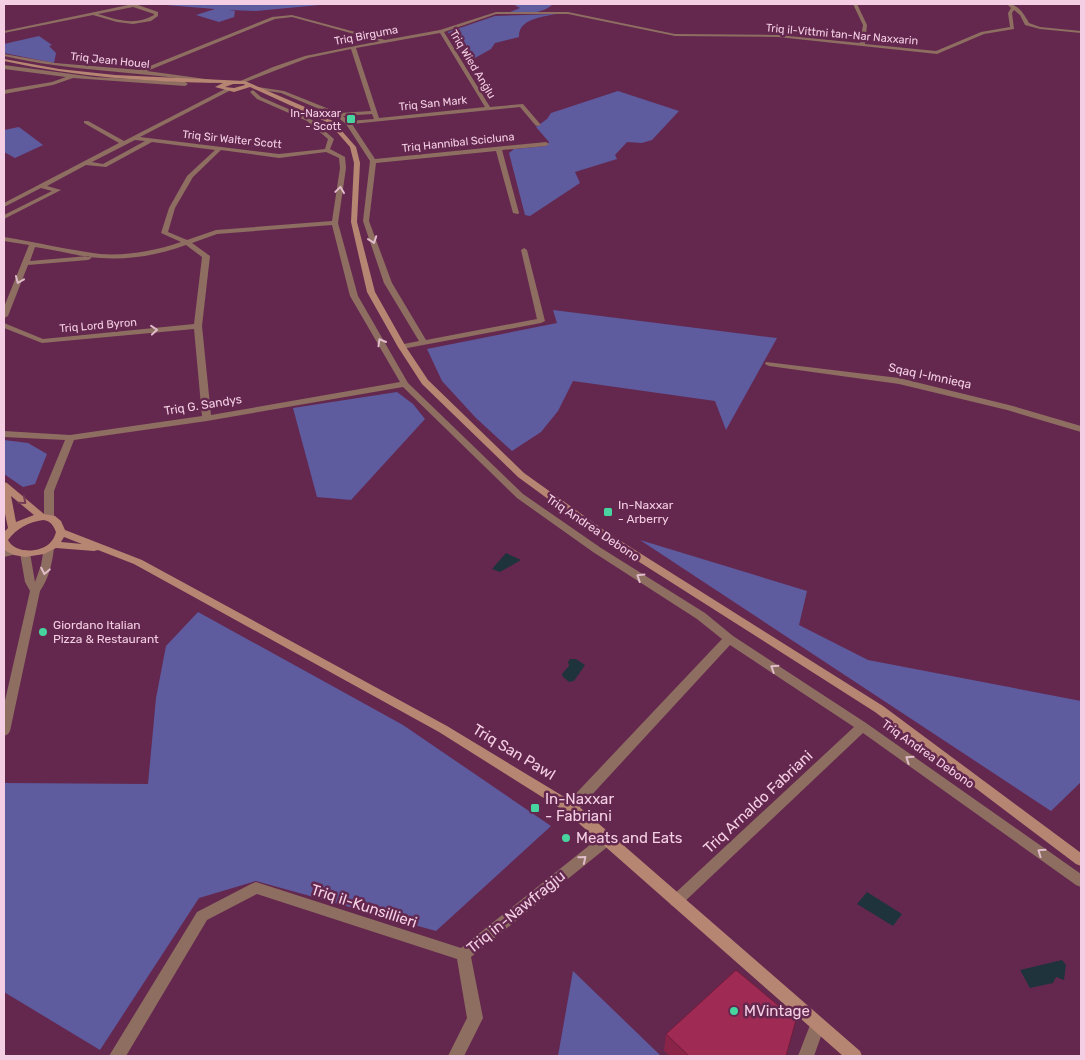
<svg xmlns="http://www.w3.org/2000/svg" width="1085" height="1060" font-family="Rubik,sans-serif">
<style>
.green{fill:#5e5b9f}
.water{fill:#1e333b}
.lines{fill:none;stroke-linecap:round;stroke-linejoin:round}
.street{fill:#8e6e61;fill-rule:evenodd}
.secondary{fill:#b78672;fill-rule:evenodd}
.wall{fill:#892448}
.building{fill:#9f2a54;stroke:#6f1d3b}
.oneway{stroke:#e0bcca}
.oneway2{stroke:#753b56}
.poi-dot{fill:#47d49e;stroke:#64284f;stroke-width:2}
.labels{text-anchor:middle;stroke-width:5;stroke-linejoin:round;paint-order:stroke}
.far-street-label{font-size:11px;fill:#f4cfe4;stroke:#64284f}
.far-poi-label{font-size:11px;fill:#f4cfe4;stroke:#64284f;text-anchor:end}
.street-label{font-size:12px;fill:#f4cfe4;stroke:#64284f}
.poi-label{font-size:12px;fill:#f4cfe4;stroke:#64284f;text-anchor:start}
.near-street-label{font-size:15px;fill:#f4cfe4;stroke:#64284f}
.near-poi-label{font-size:15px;fill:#f4cfe4;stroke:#64284f;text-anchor:start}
</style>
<rect width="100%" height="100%" fill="#64284f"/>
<g class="green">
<path d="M154,4H330L256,11L229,10L235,11L234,17L219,22L196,15L215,9Z"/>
<path d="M513,4H553C541,15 526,13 510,12L520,8Z"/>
<path d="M556,14C542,17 518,19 519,37L495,43L491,49L466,63L448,32L495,16Z"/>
<path d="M39,36L52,45L49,46L56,53L54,63L4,53V44Z"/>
<path d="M618,91L679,111L652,140L642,143L627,142L615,155L617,159L575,172L580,183L530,216L525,215L509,153L514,149L546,146L549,142L536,127L547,119L551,113Z"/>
<path d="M19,127L43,145L15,158L4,152V130Z"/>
<path d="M553,310L777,338L726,430L715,401L573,381L558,411L541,432L512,451L476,418L442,381L427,349L557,323Z"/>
<path d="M397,392L413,404L425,419L351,500L317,497L293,408Z"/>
<path d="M4,440L28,443L47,454L35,484L23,487L4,474Z"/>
<path d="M640,540L807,591L799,625L868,660L1081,701V782L1051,811Z"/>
<path d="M198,612L403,725L551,826L436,931L256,881L199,898L100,1050L4,992V783L148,784L156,698L166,646Z"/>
<path d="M573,971L661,1056H558Z"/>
</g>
<g class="water">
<path d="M506,553L521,560L500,572L492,569Z"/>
<path d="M570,659H576L585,665L574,681L569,682L563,677L562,674L569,666L568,662Z"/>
<path d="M867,892L902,914L893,926L857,904Z"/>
<path d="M1062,960L1066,965L1064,980L1056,977L1053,983L1030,988L1020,970Z"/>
</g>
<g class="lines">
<g class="street">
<path d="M133,4H141L138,5L158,12V16L151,21L133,24L117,22L93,15L4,33V31ZM133,7L154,14V15C136,26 117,20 98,14Z"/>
<path d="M853,4H857L867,25L865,44L936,51L981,32L1010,27L1008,13L1011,8L1007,4C1018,4 1024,14 1029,23L1040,27L1081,31V33L1040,29L1025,25L1020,15L1014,10L1012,13L1014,29L984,34L937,54L778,37L675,36L568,14H496L444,32L490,107L523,104L541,125L536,126L520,107L352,124L375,159L546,142L549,144L546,146L502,150L519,213L518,214L513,213L496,151L376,163L369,221L392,283L426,340L537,319L521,250L524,248L527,250L545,321L541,323L402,349L398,347L399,345L419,341L384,283L363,221L370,161L346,124L336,116L281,93L255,89L258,87L284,91L339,113L371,111L351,49L308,58L243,83L238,82L273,67L305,56L380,41L292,17L275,19L147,71L213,80L211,83C142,71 73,72 4,56V54L55,63L140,70L272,17L292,15L385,40L440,30L496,12H568L675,34L778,35L860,43L863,25ZM440,33L485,107L379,118L356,48ZM372,114L374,119L349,121L343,116Z"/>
<path d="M4,65L94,77L185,82L188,84L185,86L73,78L53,85L4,94V90L52,82L66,77L4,69Z"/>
<path d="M227,88L230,90L229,91L140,137L279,154L325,149L328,139L307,121L257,99L250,92L253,90L261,97L311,119L334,139L330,149L345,157L346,168L338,223L358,296L408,383L523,494L601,548L705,613L733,636L866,723L1081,874V887L1076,885L863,733L681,905L676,907L671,905L669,901L671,897L854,727L730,645L576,812L571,813L566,812L565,808L566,804L722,639L697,619L593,552L517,498L403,387L207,421L74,440L54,491V517L49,520L46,519L44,517V491L65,440L4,437V431L70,435L202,416L194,329L42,343L4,328V323L43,339L194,324L202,257L186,245C159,255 130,260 101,258C80,257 57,250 35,247L30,261L88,256L92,258L88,260L28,265L8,316L4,318V307L29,245L4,241V237C36,242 68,250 100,254C127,256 155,251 181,242L161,233L169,208L187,176L215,150L152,142L106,167L86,165L47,186L61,190L4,219V215L52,191L41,188L6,206L4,207V203L119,143L84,123V121H88L124,141ZM135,140L145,141L103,164L92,162ZM221,150L279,158L326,152L339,158L340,168L332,221L216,230L187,240L168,232L175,208L193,177ZM332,225L350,296L400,382L211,415L202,326L210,256L192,243L217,234Z"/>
<path d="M766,362L899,378L1013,406L1081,426V432L1007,410L899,384L769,366L765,364Z"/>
<path d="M49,545L54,548C52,564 49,578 40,591L10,731L8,734L4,736V705L30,591L25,582L20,553L25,550L30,553L35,582L41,565L44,548Z"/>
<path d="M13,549L17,550L18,552L17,554L4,557V551Z"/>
<path d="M606,835L611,836L613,840L611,844L471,957L483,1018L464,1056H448L467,1018L457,959L257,894L207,920L126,1056H109L197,912L251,884L256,882L461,948L601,836Z"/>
<path d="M817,1018L822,1020L825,1025L814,1056H798L812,1020Z"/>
</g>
<g class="secondary">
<path d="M4,59L59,69L115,75L245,81L305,107L333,121L356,147L360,163L357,222L375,292L406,347L428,380L524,473L608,533L883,706L1081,853V866L1076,864L875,712L600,537L518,477L422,384L398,347L367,292L351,222L354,163L350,147L329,123L250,87L234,92L215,87L223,83C149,82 76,77 4,61ZM233,84H244L245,85L234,88L225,87Z"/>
<path d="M4,482L7,483L44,514L55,516L61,521L65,530L142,560L447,726L576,804L860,1051L862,1056H843L566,812L439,732L134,564L98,550L94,551L56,548L44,554L25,557L14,555L4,550V532L8,528L4,509ZM11,496L34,515L16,522ZM43,520C51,521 53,525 56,532C55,536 53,540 50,543C40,553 15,554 8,540C17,528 29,522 43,520ZM64,537L82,544L61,542Z"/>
</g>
</g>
<path class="wall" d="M796,1020L786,1056H670L664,1051L666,1034Z"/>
<path class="building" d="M736,970L796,1020L786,1056H689L666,1034Z"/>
<defs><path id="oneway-chevron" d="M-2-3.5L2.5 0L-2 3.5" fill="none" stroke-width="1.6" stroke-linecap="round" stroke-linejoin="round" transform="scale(1.25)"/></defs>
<g class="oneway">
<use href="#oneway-chevron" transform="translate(340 190) rotate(-82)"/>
<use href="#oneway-chevron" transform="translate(373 240) rotate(70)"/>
<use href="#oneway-chevron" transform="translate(19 280) rotate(113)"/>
<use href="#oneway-chevron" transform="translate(154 330) rotate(-5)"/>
<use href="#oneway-chevron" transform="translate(381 342) rotate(-120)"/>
<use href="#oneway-chevron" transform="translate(45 571) rotate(101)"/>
<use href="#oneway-chevron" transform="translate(640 577) rotate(-148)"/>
<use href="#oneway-chevron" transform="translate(774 668) rotate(-147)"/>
<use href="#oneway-chevron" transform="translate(909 759) rotate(-145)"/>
<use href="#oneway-chevron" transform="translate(1041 852) rotate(-145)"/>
<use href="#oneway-chevron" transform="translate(583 859) rotate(-39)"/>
</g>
<use class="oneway2" href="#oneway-chevron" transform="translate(23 501) rotate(40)"/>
<g class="poi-dot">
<rect x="346" y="114" width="10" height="10" rx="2.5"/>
<rect x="603" y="507" width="10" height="10" rx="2.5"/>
<circle cx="43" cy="632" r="5"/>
<rect x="530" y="803" width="10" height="10" rx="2.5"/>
<circle cx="566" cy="838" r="5"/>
<circle cx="734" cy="1011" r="5"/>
</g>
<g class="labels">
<g class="far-street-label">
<text transform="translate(842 34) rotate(5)" y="4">Triq il-Vittmi tan-Nar Naxxarin</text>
<text transform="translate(366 35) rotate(-11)" y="4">Triq Birguma</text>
<text transform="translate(110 60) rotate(6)" y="4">Triq Jean Houel</text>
<text transform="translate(473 64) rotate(59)" y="4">Triq Wied Anġlu</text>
<text transform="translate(433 103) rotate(-6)" y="4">Triq San Mark</text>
<text transform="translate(232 139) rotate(6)" y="4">Triq Sir Walter Scott</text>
<text transform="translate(458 142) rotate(-6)" y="4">Triq Hannibal Scicluna</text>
<text transform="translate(98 325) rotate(-5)" y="4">Triq Lord Byron</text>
</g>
<g class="far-poi-label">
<text x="341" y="117">In-Naxxar<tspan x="341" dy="13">- Scott</tspan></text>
</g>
<g class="street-label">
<text transform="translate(930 376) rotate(12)" y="4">Sqaq l-Imnieqa</text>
<text transform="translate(203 405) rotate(-9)" y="4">Triq G. Sandys</text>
<text transform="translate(593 528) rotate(34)" y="4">Triq Andrea Debono</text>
<text transform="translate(928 754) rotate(35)" y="4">Triq Andrea Debono</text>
</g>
<g class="poi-label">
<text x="618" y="509">In-Naxxar<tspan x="618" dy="14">- Arberry</tspan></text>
<text x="53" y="629">Giordano Italian<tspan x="53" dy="14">Pizza &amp; Restaurant</tspan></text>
</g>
<g class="near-street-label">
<text transform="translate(514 752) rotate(31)" y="5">Triq San Pawl</text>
<text transform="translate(758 802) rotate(-43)" y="5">Triq Arnaldo Fabriani</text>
<text transform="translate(364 906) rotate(18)" y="5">Triq il-Kunsillieri</text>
<text transform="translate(516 912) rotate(-39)" y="5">Triq in-Nawfraġju</text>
</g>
<g class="near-poi-label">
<text x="545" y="804">In-Naxxar<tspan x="545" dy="17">- Fabriani</tspan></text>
<text x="576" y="843">Meats and Eats</text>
<text x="744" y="1016">MVintage</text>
</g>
</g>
<rect width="1085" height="1060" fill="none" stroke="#f4cfe4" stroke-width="10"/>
</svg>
